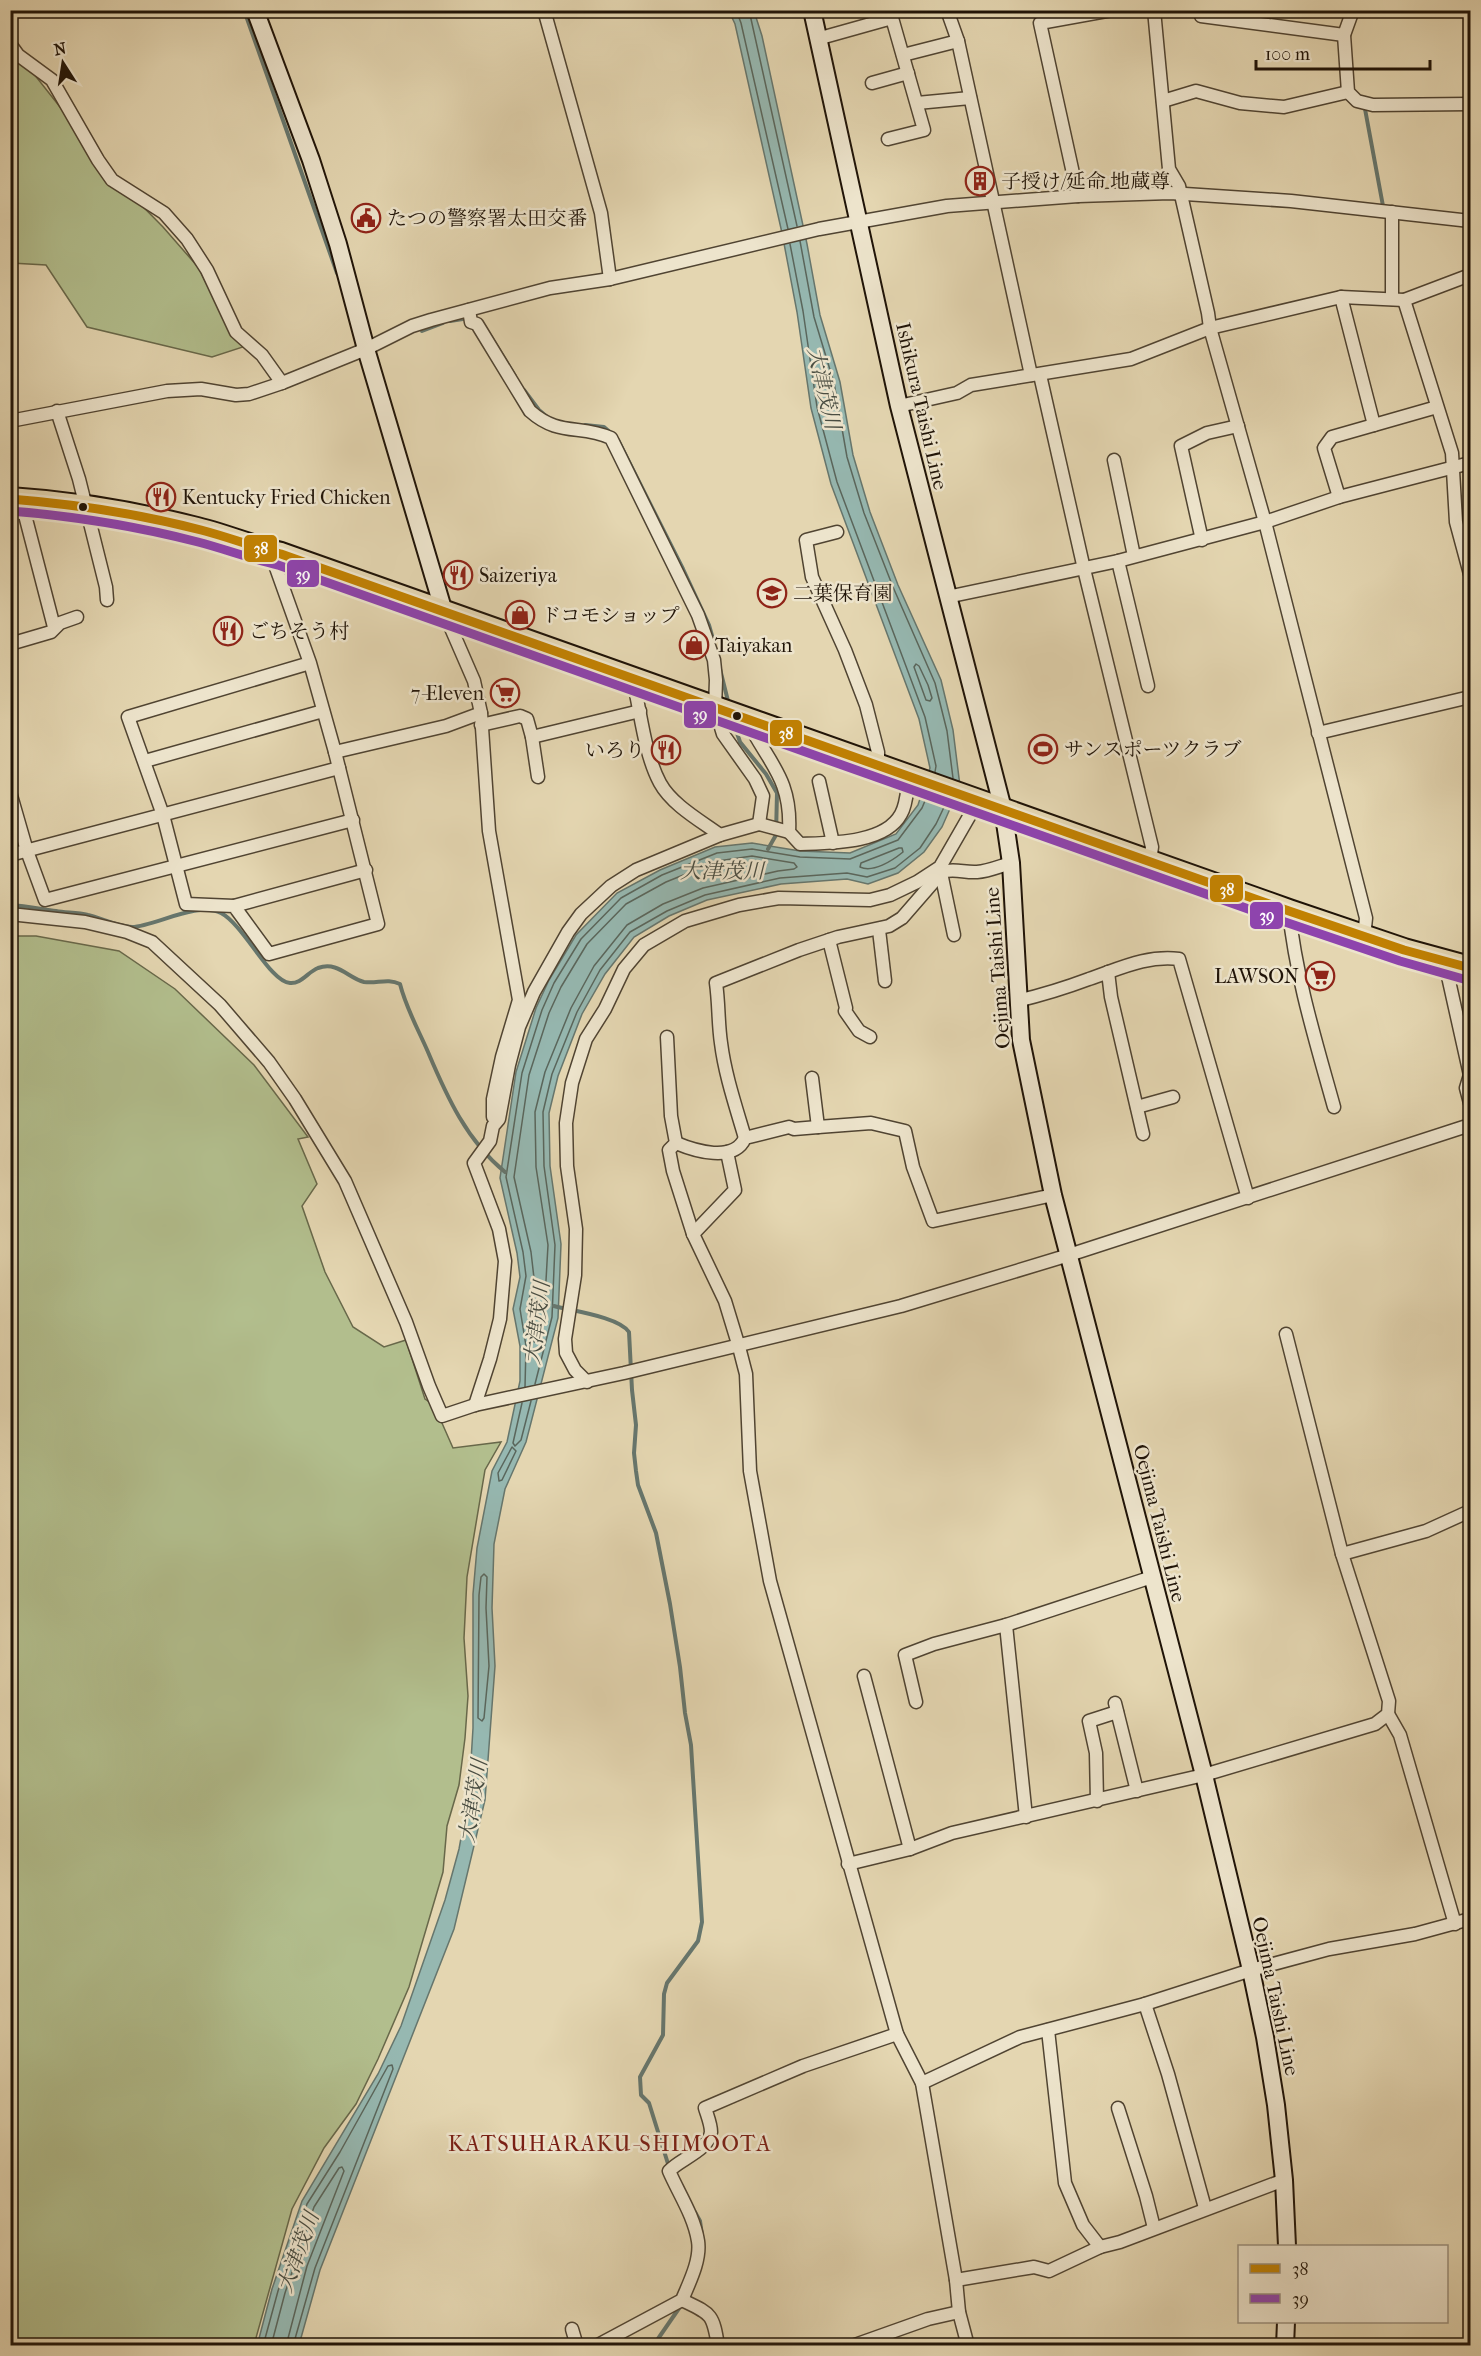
<svg xmlns="http://www.w3.org/2000/svg" width="1481" height="2356" font-family="'IM FELL French Canon','Noto Serif JP',serif">
<style>
.green{fill:#b2be8d;stroke:#68684a;stroke-width:1.5}
.water{fill:#96b8b1;stroke:#66766d;stroke-width:1.5}
.lines{fill:none;stroke-linecap:round;stroke-linejoin:round}
.shore{stroke:#5a665c;stroke-width:1.5}
.stream{stroke:#66766d;stroke-width:4}
.street-casing{stroke:#504432;stroke-width:15}
.secondary-casing{stroke:#1f1307;stroke-width:20}
.highway-casing{stroke:#1f1307;stroke-width:26}
.street{stroke:#ede4cc;stroke-width:12}
.secondary{stroke:#ede4cc;stroke-width:16}
.highway{stroke:#e4d6b1;stroke-width:22}
.bus-1-casing{stroke:#ede4cc;stroke-width:14}
.bus-2-casing{stroke:#ede4cc;stroke-width:14}
.bus-1{stroke:#c18102;stroke-width:9}
.bus-2{stroke:#8e44ad;stroke-width:9}
.bus-dot{fill:#1f1307;stroke:#ede4cc;stroke-width:2}
.labels{text-anchor:middle;stroke-width:5;stroke-linejoin:round;paint-order:stroke}
.poi-label{font-size:20px;fill:#1f1307;stroke:#ede4cc;text-anchor:start}
.street-label{font-size:20px;fill:#1f1307;stroke:#ede4cc}
.water-label{font-size:21px;font-style:italic;fill:#494d42;stroke:#ede4cc}
.quarter-label{font-size:22px;letter-spacing:1.5px;fill:#7a1f14;stroke:#ede4cc}
.line-badge{stroke:#ede4cc;stroke-width:2}
.badge-label{font-size:16px;text-anchor:middle;font-weight:bold;fill:#fff}
</style>
<rect width="100%" height="100%" fill="#e4d6b1"/>
<filter id="stains"><feTurbulence type="fractalNoise" baseFrequency=".00333" numOctaves="4"/><feColorMatrix values="0 0 0 0 .2 0 0 0 0 .09 0 0 0 0 .02 0 0 0 .5 -.17"/></filter>
<radialGradient id="worn" r=".72"><stop offset=".6" stop-color="#630" stop-opacity="0"/><stop offset="1" stop-color="#630" stop-opacity=".3"/></radialGradient>
<g class="green">
<path d="M10,57L30,69L64,112L88,151L163,227L198,267L228,325L246,346L212,357L87,327L46,265L11,263Z"/>
<path d="M11,936H36L119,951L175,989L254,1065L308,1137L298,1139L317,1184L302,1206L325,1272L353,1327L384,1347L406,1340L425,1399L434,1405L453,1448L501,1442L485,1470L467,1577L464,1638L468,1696L465,1738L459,1785L447,1826L443,1872L409,1987L378,2059L356,2104L324,2148L292,2209L254,2345L11,2346Z"/>
</g>
<path class="water" d="M729,11H754L762,36L807,244L820,315L840,382L853,455L870,512L898,585L941,680L953,730L960,786L942,827L924,852L898,873L868,884L847,879L781,884L707,900L669,916L634,937L605,974L582,1014L558,1076L549,1113L550,1166L561,1244L558,1318L526,1442L505,1489L494,1544L492,1608L495,1666L485,1800L454,1929L320,2270L299,2345L257,2346L272,2289L302,2201L378,2074L401,2026L445,1900L459,1849L469,1794L473,1728V1594L477,1548L492,1471L507,1442L520,1381V1346L513,1309L520,1277L517,1253L500,1178L516,1072L536,1008L549,980L576,935L617,893L660,870L715,847L752,843L800,851L850,853L896,834L918,805L930,768L919,719L831,484L811,408L797,312L782,233L735,24Z"/>
<g class="lines">
<g class="shore">
<path d="M736,10L741,23L788,229"/>
<path d="M749,10L797,226"/>
<path d="M800,241L814,317L834,383L847,457L864,513L893,587L935,683L947,731L953,778"/>
<path d="M790,244L803,311L817,407L837,482L925,717L936,766L935,772"/>
<path d="M916,664L919,666L928,685L932,698L930,701L926,700L914,667Z"/>
<path d="M899,848H902L903,852C892,861 873,873 860,867L861,863Z"/>
<path d="M752,856L794,863L797,867L794,869L778,871L703,888L663,904L627,925L594,966L571,1008L545,1072L535,1112L536,1167L548,1245L544,1316L538,1340L534,1342L527,1309L534,1278L531,1252L514,1177L529,1075L549,1013L561,987L587,944L626,904L666,882L718,861Z"/>
<path d="M535,1384L552,1317L555,1245L544,1166L543,1112L552,1074L577,1012L600,970L630,932L667,911L705,895L780,878L847,873L867,877L895,868L920,848L936,824L946,803"/>
<path d="M525,1387L526,1346L520,1309L526,1276L523,1252L506,1177L522,1073L542,1010L554,983L581,939L621,898L662,875L717,853L752,849L800,857L850,859L898,840L922,808L927,796"/>
<path d="M522,1403L513,1443L515,1446L521,1440L531,1401"/>
<path d="M512,1447L516,1451L502,1480L499,1481L498,1473Z"/>
<path d="M484,1574L487,1577L486,1608L489,1666L484,1718L482,1721L478,1718L479,1595L481,1577Z"/>
<path d="M263,2346L278,2291L307,2204L340,2152L388,2066L392,2065L393,2069L315,2268L293,2346"/>
<path d="M271,2346L285,2293L314,2207L339,2168L342,2167L344,2171L307,2266L286,2346"/>
</g>
<g class="stream">
<path d="M244,10L337,273"/>
<path d="M1365,109L1383,206L1385,207"/>
<path d="M450,321L469,318"/>
<path d="M486,329L515,376"/>
<path d="M422,331L443,323"/>
<path d="M524,390L539,410L546,416"/>
<path d="M585,425L604,427L611,433"/>
<path d="M618,440L683,569L709,625L713,639"/>
<path d="M720,669L728,701"/>
<path d="M734,724L740,742L766,774L777,793L776,835L768,849"/>
<path d="M10,905C26,906 41,909 56,911C66,913 77,912 88,915C101,918 118,927 132,927C155,926 198,901 221,913C244,925 270,982 290,983C301,984 308,972 318,968C338,961 348,978 364,982C377,984 387,978 400,984C406,1008 418,1029 428,1052C447,1097 467,1141 505,1172"/>
<path d="M554,1306C573,1311 619,1317 629,1332L632,1390L636,1425L634,1453L636,1471L638,1485L656,1533L670,1604L680,1667L685,1713L691,1745L702,1922L698,1941L667,1983L664,1994L663,2035L640,2077L641,2095L649,2103L669,2167"/>
<path d="M695,2212L700,2221L703,2242"/>
<path d="M653,2346L682,2304"/>
</g>
<g class="street-casing">
<g id="street">
<path d="M544,10L601,213L610,279"/>
<path d="M947,10L958,41L1031,375"/>
<path d="M1154,10L1169,169L1179,186L1208,313L1210,328L1265,522L1366,918L1364,937"/>
<path d="M1353,10L1344,35L1348,92L1357,101L1373,105L1470,104"/>
<path d="M1201,16L1344,35"/>
<path d="M817,39L892,18L924,130L888,139"/>
<path d="M10,44L18,55L52,80L98,160L112,180L164,213L187,239L207,270L236,332L262,355L282,383"/>
<path d="M903,55L958,41"/>
<path d="M872,83L908,73"/>
<path d="M1163,101L1196,91L1240,103L1284,107L1348,92"/>
<path d="M917,103L970,98"/>
<path d="M1078,196L1040,23L1112,10"/>
<path d="M1341,297L1374,425"/>
<path d="M1392,299V212"/>
<path d="M1404,300L1452,453L1456,522L1470,574"/>
<path d="M469,310L471,322L477,324L530,411C559,437 580,424 611,438L698,615L714,660L716,680L715,708L723,734L755,779L763,796L759,824"/>
<path d="M1040,375L1084,569L1152,847L1150,861"/>
<path d="M899,406L957,393L971,385L1131,359L1210,328L1341,297L1404,300L1470,275"/>
<path d="M57,411L79,479L106,587L107,600"/>
<path d="M10,421L167,391L201,389L236,395L249,394L282,383L366,349L412,326L431,320L550,288L610,279L819,229L947,206L1078,196L1170,193L1291,201L1470,221"/>
<path d="M1114,460L1134,556"/>
<path d="M1339,497L1324,448L1332,437L1437,407"/>
<path d="M24,499L26,519L54,627"/>
<path d="M837,532L806,540L812,577L845,650L866,705L878,752V767"/>
<path d="M1202,540L1181,446L1207,433L1238,426"/>
<path d="M270,551L310,663L335,752L378,924L269,954L234,906L186,904L163,815L128,717L310,663"/>
<path d="M1118,561L1148,686"/>
<path d="M947,597L1118,561L1265,522L1339,497L1470,463"/>
<path d="M444,612L474,681L481,713L489,831L519,1000L502,1057L493,1099V1117"/>
<path d="M10,644L51,632L60,623L77,617"/>
<path d="M633,680C641,713 644,753 660,783C672,805 701,821 720,835"/>
<path d="M747,720C768,763 792,778 789,832L800,844C829,843 885,844 901,814C907,804 907,789 909,777"/>
<path d="M481,725L520,716L527,719L532,737L640,711"/>
<path d="M1318,733L1470,697"/>
<path d="M532,737L538,777"/>
<path d="M335,752L446,726L481,713"/>
<path d="M145,761L323,711"/>
<path d="M819,781L833,843"/>
<path d="M10,792L27,851L45,900L353,820"/>
<path d="M10,855L339,768"/>
<path d="M940,868L954,935"/>
<path d="M234,906L366,870"/>
<path d="M1289,911C1296,978 1316,1042 1334,1107"/>
<path d="M10,914L85,922L127,932L152,942L220,1005L269,1062L295,1099L345,1181L406,1322L429,1386L442,1416L475,1405L624,1373L901,1306L1069,1255L1470,1125"/>
<path d="M879,930L885,981"/>
<path d="M829,940L846,1008L845,1011L859,1031L870,1037"/>
<path d="M1445,963L1470,1075L1466,1088L1470,1103"/>
<path d="M1108,972L1111,997L1143,1134"/>
<path d="M1017,1001C1042,995 1065,988 1089,979C1119,969 1146,955 1179,959L1248,1198"/>
<path d="M667,1037L671,1116L676,1143L669,1150L673,1171L693,1234L725,1301L739,1347L746,1374L750,1471L770,1581L897,2034L922,2083L956,2280L959,2312L968,2346"/>
<path d="M812,1078L818,1127L871,1123L905,1131L913,1167L933,1221L1053,1195"/>
<path d="M1137,1107L1173,1097"/>
<path d="M745,1138C736,1107 725,1075 721,1043C718,1023 719,1004 716,983L799,950L838,937L889,926L902,918L942,872C954,868 965,873 977,872C989,871 1000,866 1011,863"/>
<path d="M676,1143C695,1151 734,1163 745,1138L789,1127L794,1129L818,1127"/>
<path d="M693,1234L735,1190L727,1152"/>
<path d="M587,1382L575,1370L566,1353L565,1339L575,1275L576,1229L567,1166L566,1123L572,1083L586,1039L605,1009L624,969L644,945L685,921L739,905L779,898L870,900L890,895L917,882L940,867L978,801"/>
<path d="M475,1405L490,1359L500,1319L505,1261L499,1229L474,1163L490,1141L493,1126L499,1119L509,1065L519,1027L534,992L568,932L581,914L611,886L636,870L720,835L759,824L789,832"/>
<path d="M1342,1554L1426,1531L1470,1511"/>
<path d="M1006,1625L1026,1817"/>
<path d="M864,1676L910,1849"/>
<path d="M916,1702L905,1655L934,1644L1006,1625L1152,1577"/>
<path d="M1115,1703L1137,1791"/>
<path d="M1388,1714L1400,1735L1455,1924"/>
<path d="M1097,1801L1096,1753L1089,1721L1117,1712"/>
<path d="M848,1864L910,1849L952,1833L1204,1775L1375,1724L1388,1714L1389,1701L1342,1554L1286,1334"/>
<path d="M1145,2004L1168,2074L1205,2208"/>
<path d="M1048,2030L1065,2183L1083,2225L1100,2247"/>
<path d="M922,2083L1020,2037L1145,2004L1251,1970L1329,1949L1415,1934L1470,1919"/>
<path d="M1118,2108L1146,2196L1154,2228"/>
<path d="M956,2280L1034,2267L1049,2271L1100,2247L1120,2242L1284,2180"/>
<path d="M682,2300C711,2314 713,2313 718,2346"/>
<path d="M572,2329L577,2346"/>
<path d="M596,2346L682,2300C689,2283 701,2260 698,2241C694,2216 679,2194 669,2171C680,2159 709,2150 711,2132C711,2124 707,2115 705,2108L803,2066L897,2034"/>
<path d="M852,2346L928,2319L959,2312"/>
</g>
</g>
<g class="secondary-casing">
<g id="secondary">
<path d="M255,10L311,160L338,244L366,349L444,612"/>
<path d="M812,10L899,406L1003,809L1011,863L1021,1040L1053,1195L1204,1775L1251,1970L1265,2037L1276,2105L1284,2180L1287,2246"/>
<path d="M1285,2346L1286,2322"/>
</g>
</g>
<g class="highway-casing">
<path id="highway" d="M10,499C72,503 133,513 193,528C223,535 251,547 281,554L1289,911L1404,950L1470,968"/>
</g>
<use href="#street" class="street"/>
<use href="#secondary" class="secondary"/>
<use href="#highway" class="highway"/>
<g class="bus-1-casing">
<path id="bus-1" d="M10,499C75,504 139,514 201,530C228,537 254,547 281,554L1289,911L1404,950L1470,968"/>
</g>
<g class="bus-2-casing">
<path id="bus-2" d="M10,511C74,516 136,526 198,542C225,549 251,559 278,565L1285,922L1400,961L1467,980"/>
</g>
<use href="#bus-1" class="bus-1"/>
<use href="#bus-2" class="bus-2"/>
</g>
<defs>
<g id="building-ring" transform="scale(1.5)"><circle r="9.5" fill="#ede4cc" stroke="#8f2418" stroke-width="1.5"/><path d="M-4-6H4V6H1V3H-1V6H-4ZM-2.5-4.3h1.7v1.8h-1.7ZM.8-4.3h1.7v1.8H.8ZM-2.5-1h1.7V.8h-1.7ZM.8-1h1.7V.8H.8Z" fill="#8f2418"/></g>
<g id="civic-ring" transform="scale(1.5)"><circle r="9.5" fill="#ede4cc" stroke="#8f2418" stroke-width="1.5"/><path d="M-.6-6.5H3V-4.5H.6V-3L4-1V1h2V6H-6V1h2V-1L-.6-3ZM-1.2 2.5V6h2.4V2.5Z" fill="#8f2418"/></g>
<g id="restaurant-ring" transform="scale(1.5)"><circle r="9.5" fill="#ede4cc" stroke="#8f2418" stroke-width="1.5"/><path d="M-5-6h1v4h1v-4h1v4h1v-4h1v5L-1.5 .5V6h-2V.5L-5-1ZM5-6V6H3V1.5H1.5Q1.5-4 5-6Z" fill="#8f2418"/></g>
<g id="school-ring" transform="scale(1.5)"><circle r="9.5" fill="#ede4cc" stroke="#8f2418" stroke-width="1.5"/><path d="M0-5L7-2L0 1L-7-2ZM-4 1L0 2.5L4 1V4Q0 6-4 4Z" fill="#8f2418"/></g>
<g id="shop-ring" transform="scale(1.5)"><circle r="9.5" fill="#ede4cc" stroke="#8f2418" stroke-width="1.5"/><path d="M-5-2.5h2.3a2.7 3.5 0 0 1 5.4 0H5L5.5 6h-11ZM-1.5-2.5h3a1.5 2.3 0 0 0-3 0Z" fill="#8f2418"/></g>
<g id="supermarket-ring" transform="scale(1.5)"><circle r="9.5" fill="#ede4cc" stroke="#8f2418" stroke-width="1.5"/><path d="M-6-5.5h2.5l.6 2H6L4.5 2H-2.5L-4.4-4H-6ZM-1.5 3.2a1.3 1.3 0 1 0 .1 0ZM3 3.2a1.3 1.3 0 1 0 .1 0Z" fill="#8f2418"/></g>
<g id="stadium-ring" transform="scale(1.5)"><circle r="9.5" fill="#ede4cc" stroke="#8f2418" stroke-width="1.5"/><path d="M0-5a6.5 5 0 1 0 0 10a6.5 5 0 1 0 0-10ZM-3.5-1.8h7v3.6h-7Z" fill="#8f2418"/></g>
</defs>
<g fill-rule="evenodd">
<use href="#building-ring" x="980" y="181"/>
<use href="#civic-ring" x="366" y="218"/>
<use href="#restaurant-ring" x="161" y="497"/>
<use href="#restaurant-ring" x="458" y="575"/>
<use href="#school-ring" x="772" y="593"/>
<use href="#shop-ring" x="520" y="615"/>
<use href="#restaurant-ring" x="228" y="631"/>
<use href="#shop-ring" x="694" y="645"/>
<use href="#supermarket-ring" x="505" y="693"/>
<use href="#stadium-ring" x="1043" y="749"/>
<use href="#restaurant-ring" x="666" y="750"/>
<use href="#supermarket-ring" x="1320" y="976"/>
</g>
<g class="bus-dot">
<circle cx="83" cy="507" r="5"/>
<circle cx="737" cy="716" r="5"/>
</g>
<g class="labels">
<g class="poi-label">
<text x="1001" y="188">子授け/延命 地蔵尊</text>
<text x="387" y="225">たつの警察署太田交番</text>
<text x="182" y="504">Kentucky Fried Chicken</text>
<text x="479" y="582">Saizeriya</text>
<text x="793" y="600">二葉保育園</text>
<text x="541" y="622">ドコモショップ</text>
<text x="249" y="638">ごちそう村</text>
<text x="715" y="652">Taiyakan</text>
<text x="484" y="700" text-anchor="end">7-Eleven</text>
<text x="1064" y="756">サンスポーツクラブ</text>
<text x="645" y="757" text-anchor="end">いろり</text>
<text x="1299" y="983" text-anchor="end">LAWSON</text>
</g>
<g class="street-label">
<text transform="translate(922 406) rotate(77)" y="7">Ishikura Taishi Line</text>
<text transform="translate(997 968) rotate(-94)" y="7">Oejima Taishi Line</text>
<text transform="translate(1160 1523) rotate(76)" y="7">Oejima Taishi Line</text>
<text transform="translate(1276 1996) rotate(78)" y="7">Oejima Taishi Line</text>
</g>
<g class="water-label">
<text transform="translate(824 388) rotate(77)" y="7">大津茂川</text>
<text x="722" y="878">大津茂川</text>
<text transform="translate(537 1323) rotate(-83)" y="7">大津茂川</text>
<text transform="translate(473 1801) rotate(-81)" y="7">大津茂川</text>
<text transform="translate(298 2252) rotate(-70)" y="7">大津茂川</text>
</g>
<g class="quarter-label">
<text x="610" y="2151">KATSUHARAKU-SHIMOOTA</text>
</g>
</g>
<g class="line-badge">
<rect x="243" y="534" width="35" height="29" rx="6" fill="#c18102"/>
<rect x="286" y="559" width="34" height="29" rx="6" fill="#8e44ad"/>
<rect x="683" y="700" width="34" height="29" rx="6" fill="#8e44ad"/>
<rect x="769" y="719" width="34" height="28" rx="6" fill="#c18102"/>
<rect x="1209" y="874" width="35" height="29" rx="6" fill="#c18102"/>
<rect x="1249" y="901" width="35" height="29" rx="6" fill="#8e44ad"/>
</g>
<g class="badge-label">
<text x="261" y="554">38</text>
<text x="303" y="580">39</text>
<text x="700" y="720">39</text>
<text x="786" y="739">38</text>
<text x="1227" y="895">38</text>
<text x="1267" y="921">39</text>
</g>
<rect width="1481" height="2356" fill="none" stroke="#e4d6b1" stroke-width="36"/>
<rect x="12" y="12" width="1457" height="2332" fill="none" stroke="#1f1307" stroke-width="3"/>
<rect x="18" y="18" width="1445" height="2320" fill="none" stroke="#1f1307" stroke-width="1.5"/>
<rect x="1238" y="2245" width="210" height="78" fill="#ede4cc" stroke="#9b907d" stroke-width="1.5"/>
<rect x="1250" y="2264" width="30" height="9" fill="#c18102" stroke="#9b907d" stroke-width="1.5"/>
<text x="1292" y="2275" font-size="18" fill="#1f1307">38</text>
<rect x="1250" y="2294" width="30" height="9" fill="#8e44ad" stroke="#9b907d" stroke-width="1.5"/>
<text x="1292" y="2305" font-size="18" fill="#1f1307">39</text>
<g transform="translate(63 63) rotate(348)" stroke="#ede4cc" stroke-width="4.5" paint-order="stroke">
<path d="M0-4.5L10 22L0 15L-10 22Z" fill="#1f1307"/>
<text y="-9" font-size="16" font-weight="bold" text-anchor="middle" fill="#1f1307">N</text>
</g>
<path d="M1256 60v9h174v-9" fill="none" stroke="#1f1307" stroke-width="3"/>
<text x="1265" y="60" font-size="18" fill="#1f1307" stroke="#ede4cc" stroke-width="4.5" paint-order="stroke">100 m</text>
<rect width="100%" height="100%" filter="url(#stains)"/>
<rect width="100%" height="100%" fill="url(#worn)"/>
</svg>
